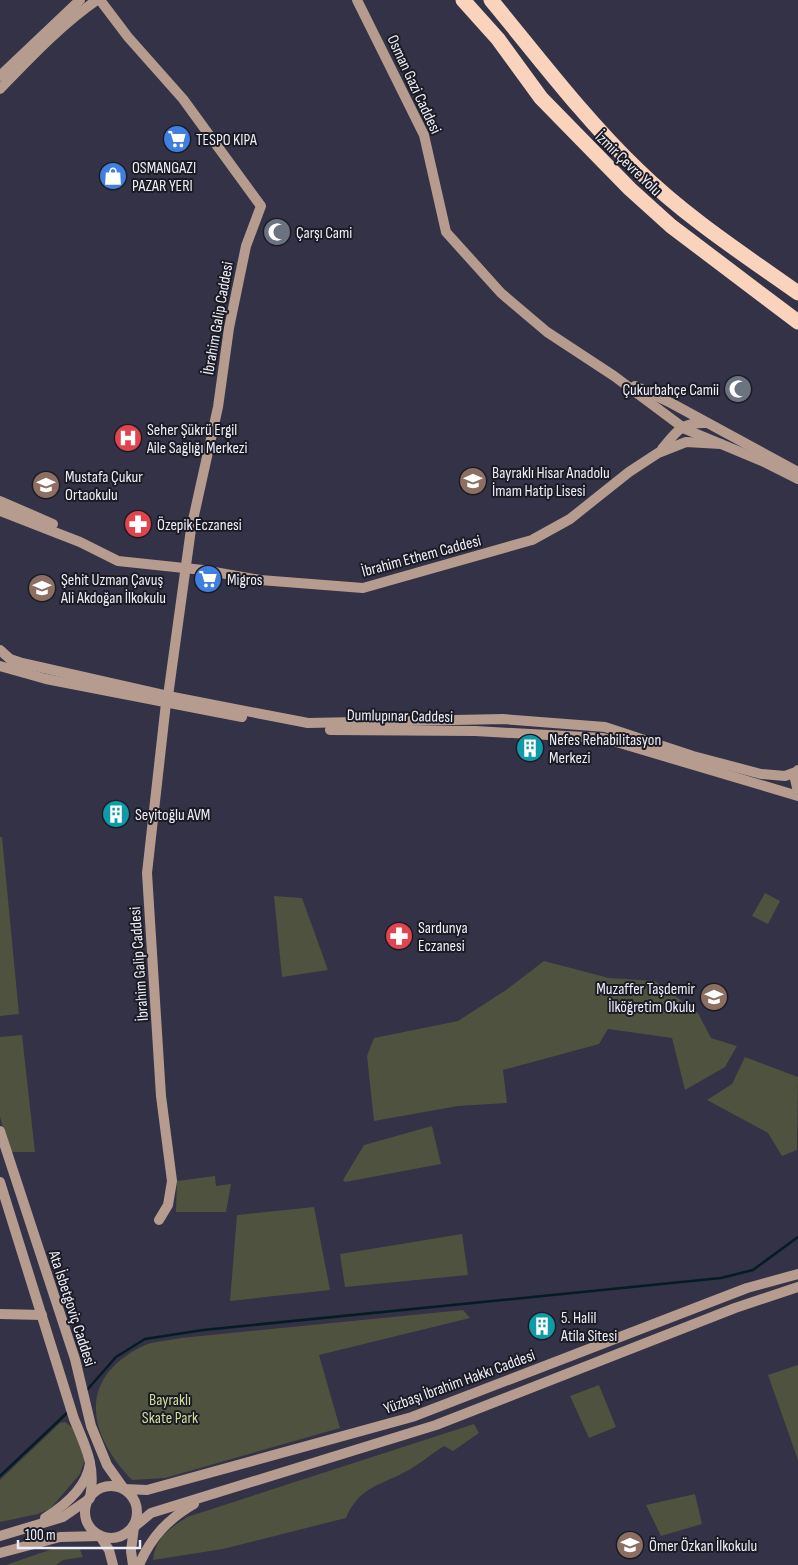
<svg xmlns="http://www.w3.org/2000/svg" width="798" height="1565" font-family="'Sofia Sans Condensed',sans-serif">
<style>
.green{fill:#4e523e}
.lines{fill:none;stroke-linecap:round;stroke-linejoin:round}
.stream{stroke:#041d22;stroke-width:2.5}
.secondary{stroke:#b69c8e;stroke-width:10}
.highway{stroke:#fad3bd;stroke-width:15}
.labels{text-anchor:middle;stroke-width:4;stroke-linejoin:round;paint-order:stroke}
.street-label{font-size:16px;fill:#eeedfa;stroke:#1b1b24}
.poi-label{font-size:16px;fill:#eeedfa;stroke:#1b1b24;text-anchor:start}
.park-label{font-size:16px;fill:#d2dd9e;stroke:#1b1b24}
</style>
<rect width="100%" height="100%" fill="#333246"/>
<g class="green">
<path d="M0,837H2L19,1014L0,1016Z"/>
<path d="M765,893L780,901L768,924L752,916Z"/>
<path d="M274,896L302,898L328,970L282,977Z"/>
<path d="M544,961L609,978L655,981L698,1013L711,1038L737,1046L725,1067L685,1090L672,1038L608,1029L599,1044L503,1070L507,1103L458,1106L374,1121L367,1056L374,1038L458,1021L506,990Z"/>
<path d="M22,1035L35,1152H10L0,1117V1037Z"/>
<path d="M745,1057L798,1077L797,1150L782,1156L768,1133L707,1100L732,1084Z"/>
<path d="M432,1126L441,1164L345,1182L343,1180L364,1145Z"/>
<path d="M215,1176L216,1186L231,1184L226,1212H176L177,1181Z"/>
<path d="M314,1207L330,1290L230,1301L237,1215Z"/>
<path d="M462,1234L468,1275L345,1287L340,1254Z"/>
<path d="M463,1310L470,1318L319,1355L340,1428L165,1478L132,1480C87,1434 77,1378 143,1346C153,1341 169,1341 180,1338Z"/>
<path d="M798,1365V1460L768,1375Z"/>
<path d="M599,1385L616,1427L589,1438L570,1396Z"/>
<path d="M65,1422L75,1430L85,1459L80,1474L50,1509L38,1514L0,1522V1480L60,1423Z"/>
<path d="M474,1424L479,1433L453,1451L444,1446C431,1454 419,1465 405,1472C379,1486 359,1487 346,1518L223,1549L153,1560C156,1537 168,1530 187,1517Z"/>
<path d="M695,1494L702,1524L661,1536L646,1505Z"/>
<path d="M79,1547L83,1557L63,1560L56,1565H6L55,1548Z"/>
</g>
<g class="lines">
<g class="stream">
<path d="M87,1390L116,1357L145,1339L203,1330L721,1278L753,1270L798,1237"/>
<path d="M0,1476L69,1411"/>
</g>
<g class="secondary">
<path d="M100,0L128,37L183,99L261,206L246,246L229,328L218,407L191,529L168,696"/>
<path d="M357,0L424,135L446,232L501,293L547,332L614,376L685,429L764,462L798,479"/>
<path d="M0,76L80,0"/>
<path d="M0,89C30,58 61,25 97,0"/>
<path d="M635,386L671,403L798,472"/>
<path d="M662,449C677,431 681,422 707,423"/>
<path d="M0,501L53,524"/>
<path d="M0,511L80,542L118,561L203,570L260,580L363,588L532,540L570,519L629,472L658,453L686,442L721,444"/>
<path d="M0,650L10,659L22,663L168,696L308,723L503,719L605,727L693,756L761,774L785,776L796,772"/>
<path d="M0,666L46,679L242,717"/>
<path d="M330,730L475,731L603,738L798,796"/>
<path d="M798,770L795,779L798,792"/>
<path d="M0,1131L75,1359L91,1426L107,1465L124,1489"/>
<path d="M0,1182L74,1419C86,1448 96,1466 90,1498"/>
<path d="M159,1220L168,1205L172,1181L161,1096L147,873L166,703"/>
<path d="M0,1314L42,1315"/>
<circle cx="111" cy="1512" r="26"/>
<path d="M124,1489L147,1490L412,1417L747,1288L798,1274"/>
<path d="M45,1518C64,1506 87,1487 90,1463"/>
<path d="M134,1527L151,1513L436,1425L735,1308L798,1287"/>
<path d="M0,1536L63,1517L89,1499"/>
<path d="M100,1536L109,1550L113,1565"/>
<path d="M0,1553L60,1537L100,1536"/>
<path d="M133,1565L131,1551L134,1527"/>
<path d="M139,1565C151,1537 168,1519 194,1504"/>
</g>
<g class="highway">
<path d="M463,0L498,39L541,98L630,189L671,226L798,322"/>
<path d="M491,0C539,58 584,118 638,170C686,217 743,254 798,293"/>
</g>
</g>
<defs>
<g id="supermarket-disc" transform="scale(1.4375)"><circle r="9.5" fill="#3f7fe0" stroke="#1b1b24"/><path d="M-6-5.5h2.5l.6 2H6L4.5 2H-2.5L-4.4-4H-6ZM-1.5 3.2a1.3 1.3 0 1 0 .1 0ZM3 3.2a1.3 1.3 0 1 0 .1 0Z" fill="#fff"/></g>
<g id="shop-disc" transform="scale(1.4375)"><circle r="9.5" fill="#3f7fe0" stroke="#1b1b24"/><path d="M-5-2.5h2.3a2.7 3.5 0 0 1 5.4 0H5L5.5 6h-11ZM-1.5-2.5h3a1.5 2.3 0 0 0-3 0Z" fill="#fff"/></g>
<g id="mosque-disc" transform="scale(1.4375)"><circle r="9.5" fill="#6b7280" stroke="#1b1b24"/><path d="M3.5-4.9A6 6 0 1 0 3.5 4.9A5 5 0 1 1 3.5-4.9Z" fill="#fff"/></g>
<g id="hospital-disc" transform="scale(1.4375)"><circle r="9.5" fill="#e0444e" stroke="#1b1b24"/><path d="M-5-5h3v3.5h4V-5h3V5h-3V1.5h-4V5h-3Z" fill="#fff"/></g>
<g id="school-disc" transform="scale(1.4375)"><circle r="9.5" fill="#8d6e63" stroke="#1b1b24"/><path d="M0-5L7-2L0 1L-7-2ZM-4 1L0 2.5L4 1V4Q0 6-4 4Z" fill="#fff"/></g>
<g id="pharmacy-disc" transform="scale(1.4375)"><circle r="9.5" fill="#e0444e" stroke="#1b1b24"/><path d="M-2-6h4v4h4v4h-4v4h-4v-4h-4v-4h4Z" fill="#fff"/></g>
<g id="building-disc" transform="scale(1.4375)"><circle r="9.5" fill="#0f9aa8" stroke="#1b1b24"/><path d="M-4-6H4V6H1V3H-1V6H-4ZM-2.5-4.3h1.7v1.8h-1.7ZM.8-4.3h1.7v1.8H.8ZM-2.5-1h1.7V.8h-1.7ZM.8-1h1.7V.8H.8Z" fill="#fff"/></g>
</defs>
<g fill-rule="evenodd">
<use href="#supermarket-disc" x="177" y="139"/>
<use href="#shop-disc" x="113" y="176"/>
<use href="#mosque-disc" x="277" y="232"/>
<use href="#mosque-disc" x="738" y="389"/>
<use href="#hospital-disc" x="128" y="438"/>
<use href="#school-disc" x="473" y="481"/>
<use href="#school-disc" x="46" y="485"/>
<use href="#pharmacy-disc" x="138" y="524"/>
<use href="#supermarket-disc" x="208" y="579"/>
<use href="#school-disc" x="42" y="588"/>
<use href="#building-disc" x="530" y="748"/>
<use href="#building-disc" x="116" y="814"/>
<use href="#pharmacy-disc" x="399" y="936"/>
<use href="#school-disc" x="714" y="997"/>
<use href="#building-disc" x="542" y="1326"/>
<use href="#school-disc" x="630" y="1545"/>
</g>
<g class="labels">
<g class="street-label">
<text transform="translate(415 84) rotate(65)" y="6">Osman Gazi Caddesi</text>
<text transform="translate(629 163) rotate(44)" y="6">İzmir Çevre Yolu</text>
<text transform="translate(217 318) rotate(-80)" y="6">İbrahim Galip Caddesi</text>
<text transform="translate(421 555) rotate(-15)" y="6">İbrahim Ethem Caddesi</text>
<text transform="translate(400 715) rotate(1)" y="6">Dumlupınar Caddesi</text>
<text transform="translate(138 964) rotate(-94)" y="6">İbrahim Galip Caddesi</text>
<text transform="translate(73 1308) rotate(72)" y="6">Ata İsbetgoviç Caddesi</text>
<text transform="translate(459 1381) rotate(-20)" y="6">Yüzbaşı İbrahim Hakkı Caddesi</text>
</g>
<g class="poi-label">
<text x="196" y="145">TESPO KIPA</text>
<text x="132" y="173">OSMANGAZI<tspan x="132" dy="18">PAZAR YERI</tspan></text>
<text x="296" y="238">Çarşı Cami</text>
<text x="719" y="395" text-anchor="end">Çukurbahçe Camii</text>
<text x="147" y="435">Seher Şükrü Ergil<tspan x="147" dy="18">Aile Sağlığı Merkezi</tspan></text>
<text x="492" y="478">Bayraklı Hisar Anadolu<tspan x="492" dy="18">İmam Hatip Lisesi</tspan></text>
<text x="65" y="482">Mustafa Çukur<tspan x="65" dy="18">Ortaokulu</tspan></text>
<text x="157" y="530">Özepik Eczanesi</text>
<text x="61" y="585">Şehit Uzman Çavuş<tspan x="61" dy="18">Ali Akdoğan İlkokulu</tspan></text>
<text x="227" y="585">Migros</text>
<text x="549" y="745">Nefes Rehabilitasyon<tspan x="549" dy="18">Merkezi</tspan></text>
<text x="135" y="820">Seyitoğlu AVM</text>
<text x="418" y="933">Sardunya<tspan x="418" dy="18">Eczanesi</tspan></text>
<text x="695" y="994" text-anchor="end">Muzaffer Taşdemir<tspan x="695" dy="18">İlköğretim Okulu</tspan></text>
<text x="561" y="1323">5. Halil<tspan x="561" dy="18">Atila Sitesi</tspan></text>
<text x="649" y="1551">Ömer Özkan İlkokulu</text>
</g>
<g class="park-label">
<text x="170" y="1405">Bayraklı<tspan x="170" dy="18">Skate Park</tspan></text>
</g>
</g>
<path d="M18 1540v8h122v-8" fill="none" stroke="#eeedfa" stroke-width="2.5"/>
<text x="25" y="1540" font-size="15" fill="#eeedfa" stroke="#1b1b24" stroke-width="4" paint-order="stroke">100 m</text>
</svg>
